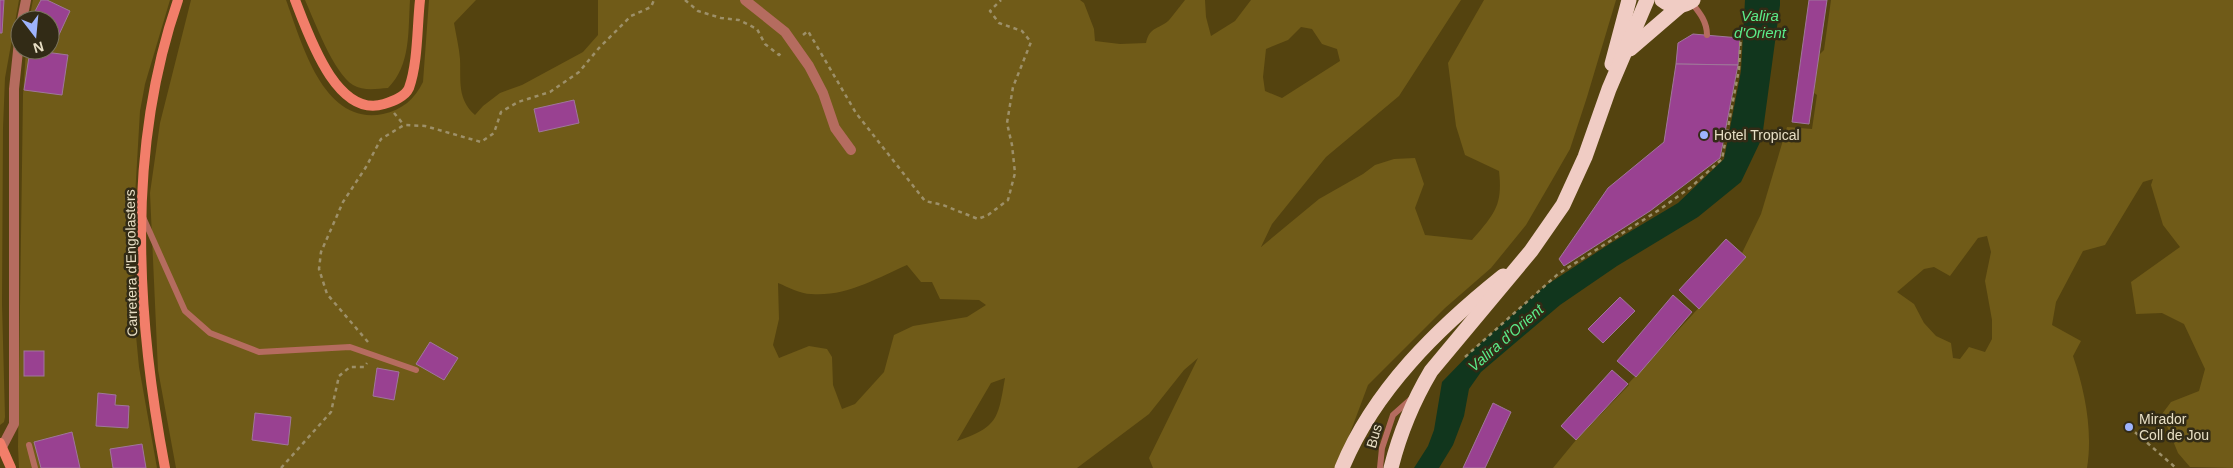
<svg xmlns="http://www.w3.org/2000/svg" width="2233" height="468" font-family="Helvetica,sans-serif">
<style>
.green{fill:#705b18;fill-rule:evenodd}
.water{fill:#11361d}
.building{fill:#994191;stroke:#a0779b}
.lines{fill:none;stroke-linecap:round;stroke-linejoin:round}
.path{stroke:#9d9069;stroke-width:2.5;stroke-dasharray:4 4;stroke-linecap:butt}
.lane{stroke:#b56c5f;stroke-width:6}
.street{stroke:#b56c5f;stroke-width:10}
.secondary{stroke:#f27e6a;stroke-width:10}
.highway{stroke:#f0ccc4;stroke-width:15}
.poi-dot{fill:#9eb4fd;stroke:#322b16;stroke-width:2}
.labels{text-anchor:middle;stroke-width:5;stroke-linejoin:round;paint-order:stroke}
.poi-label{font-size:14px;fill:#e8dfc5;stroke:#322b16;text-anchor:start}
.street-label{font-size:14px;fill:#e8dfc5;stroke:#322b16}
.water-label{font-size:15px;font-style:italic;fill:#5bec8a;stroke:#322b16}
</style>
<rect width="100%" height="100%" fill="#54430f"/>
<g class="green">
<path d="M0,0H19L5,78L3,128L2,304L5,417L4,422L0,425Z"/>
<path d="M33,0H170L145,84L140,111L133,231L132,294L139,367L157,468H19L18,447L23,95L26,50H50V20H29Z"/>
<path d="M191,0H286C302,43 323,126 383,114C402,110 415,99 423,82L429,0H476L454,23C456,35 459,47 460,59C461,81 457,99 475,115L483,106L500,93L522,85L583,52L598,35V0H1080L1084,3L1094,29L1095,41L1120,44L1146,43C1150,25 1160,30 1170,19C1175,13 1180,6 1185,0H1205L1206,17L1211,36L1235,21L1251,0H1461L1399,96L1326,157L1272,224L1261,247L1319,199L1363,174L1375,165L1394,159L1415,158L1424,184L1415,208L1425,235L1472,240C1494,214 1503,206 1499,171L1465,155L1456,126L1448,63L1484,0H1616L1587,97L1570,149L1551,182L1526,225L1491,268L1445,308L1368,385L1337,468H1153L1149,458L1198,358L1184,370L1149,414L1077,468H176L158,370L150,193L160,123ZM1301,27L1312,29L1322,44L1337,49L1340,61L1282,98L1265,91L1263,77L1266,49L1288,40ZM907,265L921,282H932L940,299L979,300L986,305L967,317L913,326L894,335L884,372L855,404L842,409L833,385L832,357L827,349L809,346L779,358L773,345L779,319L778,283C788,287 800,294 811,294C846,297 877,278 907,265ZM1005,378C998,419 998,427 957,441L991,383Z"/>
<path d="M305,0H410C408,31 411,65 388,88C376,89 363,91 353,85C333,72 315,22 305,0Z"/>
<path d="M1831,0H2233V468L2190,467L2178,453L2162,414L2171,402L2199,391L2205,369L2184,324L2162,313L2136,314L2131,282L2180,247L2163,225L2151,185L2153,179L2143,182L2105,245L2083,251L2056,302L2052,325L2081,341L2073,356C2085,391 2093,431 2087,468H1553L1576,440L1629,385L1628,384L1746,257L1742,253L1761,214L1787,127L1812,129L1817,95L1814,93L1816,58L1824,50ZM1987,236L1991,252L1985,281L1992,320V339L1985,352L1969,347L1960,359L1953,358L1951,343L1936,336L1924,323L1914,304L1897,292L1924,269L1934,267L1950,276L1978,238Z"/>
</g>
<path class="water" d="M1745,0H1780V5L1762,138L1741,182L1698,217L1617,266L1560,305L1481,372L1469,389L1464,416L1453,445L1439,468H1414L1428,446L1434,430L1442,382L1475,348L1545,286L1611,243L1678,203L1724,159L1741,71Z"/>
<g class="building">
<path d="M0,0H4L2,33H0Z"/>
<path d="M41,0H47L70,11L57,39L50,36V20H40L33,15Z"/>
<path d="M1809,0H1827L1809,124L1792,122Z"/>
<path d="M1693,34L1740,38L1738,65L1676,64L1678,43Z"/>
<path d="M30,50L68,55L62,95L24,90Z"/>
<path d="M1676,64L1738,65L1720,158L1650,211L1564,266L1559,259L1608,188L1664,142Z"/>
<path d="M574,100L579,123L539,132L534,109Z"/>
<path d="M1726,239L1746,257L1699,309L1679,290Z"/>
<path d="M1673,295L1692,312L1636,377L1617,361Z"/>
<path d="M1620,297L1635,311L1603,343L1588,329Z"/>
<path d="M430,342L458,358L444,380L416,364Z"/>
<rect x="24" y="351" width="20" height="25"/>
<path d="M377,368L399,372L394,400L373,396Z"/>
<path d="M1612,370L1628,384L1576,440L1561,426Z"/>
<path d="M98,393L116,395L115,405L129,406L128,428L96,426Z"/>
<path d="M1493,403L1511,412L1485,468H1463Z"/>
<path d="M255,413L291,417L288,445L252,440Z"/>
<path d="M72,432L80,468H41L34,442Z"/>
<path d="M142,444L146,468H113L110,449Z"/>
</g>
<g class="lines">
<g class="path">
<path d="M685,0L698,11L721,18L739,20L757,29L765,44L779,55L783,51"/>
<path d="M803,35L808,31L856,113L925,201L943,205L978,219L988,215L1008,200L1015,173L1012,145L1007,123L1013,87L1031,42L1022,31L999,23L990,11L1001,0"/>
<path d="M394,113L404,125"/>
<path d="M368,342L327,294L319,269L321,252L343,202L366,167L381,139L404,125L425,126L481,142L494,133L501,112L518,102L550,92L579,72L599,48L631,16L651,7L654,0"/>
<path d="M1465,357L1558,274L1659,210L1691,187L1722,159L1739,69L1741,33"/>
<path d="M2129,427L2176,468"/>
<path d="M281,468L331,412L339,376L350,367H364L367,363"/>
</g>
<g class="lane">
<path d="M1691,2C1699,12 1707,21 1707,35"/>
<path d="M143,217L185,311L210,333L259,352L350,347L416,370"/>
<path d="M29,445L35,468"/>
<path d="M1380,468L1382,448L1393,415L1411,399"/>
</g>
<g class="street">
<path d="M745,0L785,32L809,66L823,93L835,128L851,150"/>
<path d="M22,20L26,0"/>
<path d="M2,447L14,424V89L20,32"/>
</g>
<g class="secondary">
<path d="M295,0C308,33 336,119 384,104C393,101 405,97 409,88C418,63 417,27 420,0"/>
<path d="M0,443L11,468"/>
<path d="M165,468C136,315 126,150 178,0"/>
</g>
<g class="highway">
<path d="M1662,0C1672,8 1683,7 1693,0"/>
<path d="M1630,49L1680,6"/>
<path d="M1612,64L1629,0"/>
<path d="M1342,468C1374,390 1438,328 1503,276"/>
<path d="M1391,468C1400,432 1412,403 1431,371L1531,251L1563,205L1585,157L1609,89L1647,0"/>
</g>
</g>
<g class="poi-dot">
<circle cx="1704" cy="135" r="5"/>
<circle cx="2129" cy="427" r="5"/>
</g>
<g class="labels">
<g class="poi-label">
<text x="1714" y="140">Hotel Tropical</text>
<text x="2139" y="424">Mirador<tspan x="2139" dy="16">Coll de Jou</tspan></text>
</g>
<g class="street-label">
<text transform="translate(131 263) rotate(-91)" y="5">Carretera d'Engolasters</text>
<text transform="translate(1374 436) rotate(-74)" y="5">Bus</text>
</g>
<g class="water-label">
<text x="1760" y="21">Valira<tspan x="1760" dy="17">d'Orient</tspan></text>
<text transform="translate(1506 338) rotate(-41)" y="5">Valira d'Orient</text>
</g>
</g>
<g transform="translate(35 35) rotate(164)"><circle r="24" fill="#322b16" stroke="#7b735c"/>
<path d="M0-4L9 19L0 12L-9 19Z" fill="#9eb4fd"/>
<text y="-8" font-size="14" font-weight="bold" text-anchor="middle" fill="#e8dfc5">N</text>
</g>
</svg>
